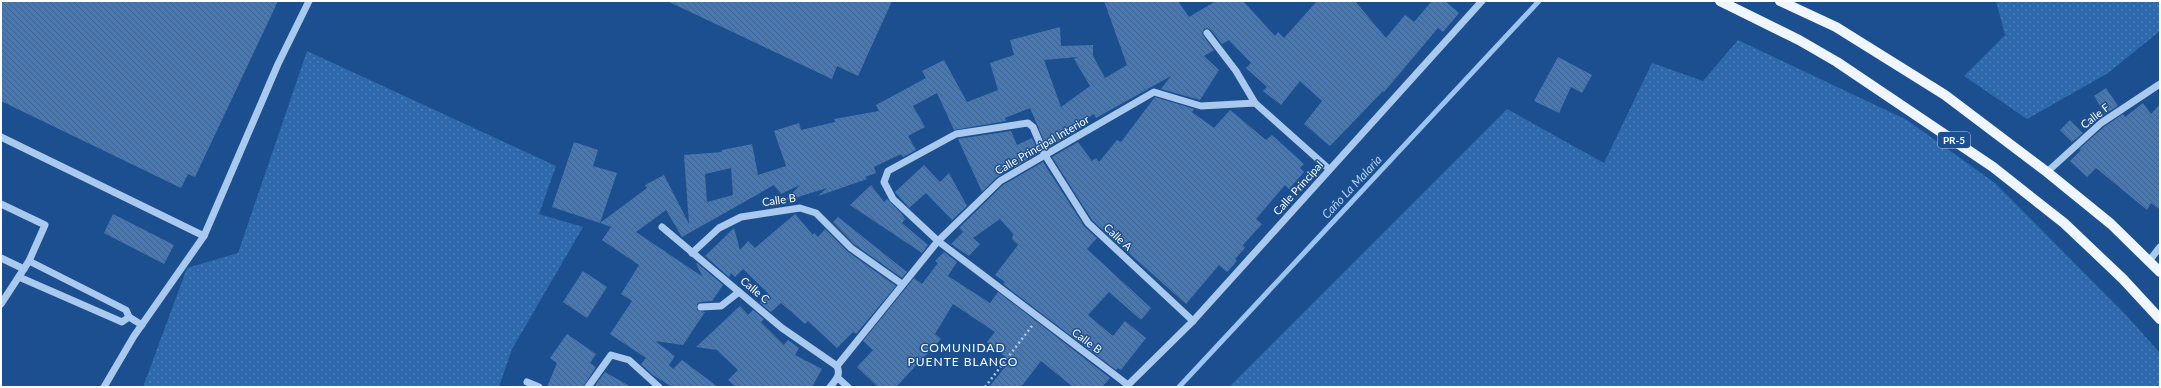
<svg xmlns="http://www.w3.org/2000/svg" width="2161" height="388" font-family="Lato,sans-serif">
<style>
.park{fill:url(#park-dots)}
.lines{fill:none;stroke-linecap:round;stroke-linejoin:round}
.stream{stroke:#9cc4f0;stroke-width:5}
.building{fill:url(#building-back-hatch);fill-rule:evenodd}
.path{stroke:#a9c9ee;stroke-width:2.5;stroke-dasharray:2 3;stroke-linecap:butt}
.minor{stroke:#a9c9ee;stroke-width:7}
.major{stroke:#f0f6ff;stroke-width:10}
.labels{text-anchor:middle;stroke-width:3;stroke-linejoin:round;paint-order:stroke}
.shield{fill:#1b4f8f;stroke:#bbcadd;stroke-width:1}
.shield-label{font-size:10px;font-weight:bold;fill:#fff}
.street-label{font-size:11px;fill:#fff;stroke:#1b4f8f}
.water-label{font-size:12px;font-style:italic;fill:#b5d3f5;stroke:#1b4f8f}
.neighbourhood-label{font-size:12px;letter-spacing:1px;fill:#fff;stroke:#1b4f8f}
</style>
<defs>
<pattern id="park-dots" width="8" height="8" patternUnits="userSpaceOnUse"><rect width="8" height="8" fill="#2e69ad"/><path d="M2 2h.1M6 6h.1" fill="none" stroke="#4d80b9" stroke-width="1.8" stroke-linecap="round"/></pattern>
<pattern id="building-back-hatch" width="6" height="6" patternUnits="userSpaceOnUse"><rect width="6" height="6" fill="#4478b7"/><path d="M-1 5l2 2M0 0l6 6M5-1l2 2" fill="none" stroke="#486282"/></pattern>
</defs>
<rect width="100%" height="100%" fill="#1b4f8f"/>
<g class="park">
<path d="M1996,1H2160V31L2108,73L2027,119L1964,76L2005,35Z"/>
<path d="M1738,40L1907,120L1995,183L2126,315L2160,353V387H1229L1507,109L1604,163L1652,63L1703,81Z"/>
<path d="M307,51L556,166L539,214L583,227L512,349L499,387H143L187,268L238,253Z"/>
</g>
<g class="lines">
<path class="stream" d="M1179,387L1539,1"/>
</g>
<g class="building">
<path d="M1,1H278L195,177L188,174L181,188L1,101Z"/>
<path d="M667,1H892L858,76L837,66L832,79Z"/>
<path d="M1104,1H1178L1189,17L1216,1H1243L1275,36L1278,32L1284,38L1317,1H1355L1386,38L1405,15L1414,22L1432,1H1445L1459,13L1443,32L1438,28L1384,92L1383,91L1330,146L1304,124L1322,101L1300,81L1281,105L1263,91L1267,87L1246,68L1251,63L1229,40L1222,44L1211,30L1207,28L1204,29L1202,34L1214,50L1204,56L1219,70L1200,100L1161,89L1171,76L1096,118L1094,114L1069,131L1072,134L1047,148L1030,108L1005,118L1006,121L954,130L937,93L913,106L925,127L908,136L916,150L903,157L901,154L874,167L876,173L865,177L867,179L818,196L827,188L785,201L800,185L781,194L774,185L682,237L666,210L636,232L703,277L696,264L697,263L723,285L712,301L700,302L697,304V310L705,312L683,345L655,341L675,356L669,365L673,369L682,360L718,387H672L653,375L641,364L646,358L610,334L632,301L621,294L639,265L602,240L611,227L600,223L647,188L645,185L664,175L689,224L684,155L722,152V150L752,144L758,175L786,166L774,131L799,123L801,130L835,122L834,119L879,111L876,105L926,78L922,71L944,60L967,102L998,90L990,63L1014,55L1010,40L1060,27L1061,46L1093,45V56L1105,78L1127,65ZM1078,57L1074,59L1090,86L1061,107L1044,60ZM731,168L733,195L707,202L705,174Z"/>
<path d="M1558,57L1592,75L1582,93L1571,87L1559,113L1534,101Z"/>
<path d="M2106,88L2118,106L2105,114L2094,96Z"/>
<path d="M1155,97L1194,109L1192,112L1214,128L1230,110L1266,140L1272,135L1304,164L1300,168L1304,172L1289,189L1285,185L1256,219L1262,224L1243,245L1245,248L1235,259L1237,261L1227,272L1219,265L1186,304L1092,220L1052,157L1078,142L1092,161L1096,158L1099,162L1117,140L1121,142Z"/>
<path d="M2143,103L2151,114L2160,104V210L2151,203L2147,210L2096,168L2087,177L2070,161L2081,150L2079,149L2104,127L2123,114L2125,117Z"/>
<path d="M2070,120L2083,133L2072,142L2060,130Z"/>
<path d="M1011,131L1017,145L1032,138L1039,153L997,177L982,192L958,139Z"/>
<path d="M574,142L598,150L593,166L617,173L600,223L552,207Z"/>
<path d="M1043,162L1084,226L1097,238L1087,249L1151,308L1141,320L1109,292L1088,315L1113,336L1125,321L1146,338L1121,370L1118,368L1116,370L1003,284L1005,282L995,275L1018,245L1012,239L1013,234L1000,219L973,238L980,244L969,256L951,244L963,232L959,228L1003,185Z"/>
<path d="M924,165L940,182L949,173L967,206L952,220L926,193L909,208L895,192Z"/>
<path d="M871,185L884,202L887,199L902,214L905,219L902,223L928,245L922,253L850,205Z"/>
<path d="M113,214L174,245L164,264L104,233Z"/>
<path d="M795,214L813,235L814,233L818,237L825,229L848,252L896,286L856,334L853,332L837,348L808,321L805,324L781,303L771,312L760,303L768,293L743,269L735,277L731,273L729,277L705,256L734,228L740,250L748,241L755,248Z"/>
<path d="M838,217L907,272L902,278L854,244L833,222Z"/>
<path d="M944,252L957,262L948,276L990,303L998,292L1110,378L1102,387H1073L1041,361L1021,387H989L1010,361L987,342L995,332L953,304L935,334L941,339L896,387H878L857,367L873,350L863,341L914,278L922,284L938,263L935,261Z"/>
<path d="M583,271L607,287L587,318L563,302Z"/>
<path d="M740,306L748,315L753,310L764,319L761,322L784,345L788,340L799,348L795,355L822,369L812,387H736L728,380L738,370L717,350L696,347Z"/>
<path d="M567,334L596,354L590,363L596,367L583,387H547L557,363L550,358Z"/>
<path d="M605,372L631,387H594Z"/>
</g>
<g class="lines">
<path class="path" d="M985,387L1032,326"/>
<g class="minor">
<path d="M1207,33L1236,71L1255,103"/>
<path d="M1,137L204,236"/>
<path d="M2047,172L2101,123L2160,84"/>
<path d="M1,204L45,225L29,261L1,304"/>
<path d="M662,227L782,328L837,366"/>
<path d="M692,253L719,228L741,217L800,208L816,213L851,248L902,284"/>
<path d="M1,258L24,269"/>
<path d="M29,261L126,310L129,317L142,325"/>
<path d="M2149,261L2160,247"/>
<path d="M19,277L122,322L129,317"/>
<path d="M701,307L721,306L739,292"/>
<path d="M838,378L848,387"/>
<path d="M527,382L539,387"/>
<path d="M1128,385L938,241L893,199L884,182L888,171L956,134L1028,123L1033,127L1045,155L1088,223L1193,321"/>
<path d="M104,387L134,336L204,236L278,64L309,1"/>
<path d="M588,387L611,355L629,360L659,387"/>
<path d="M830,387C836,380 841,375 837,366L938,241L1000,181L1154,92L1201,106L1255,103L1329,169"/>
<path d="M1126,387L1193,321L1482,1"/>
</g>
<g class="major">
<path d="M1720,1L1799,40L1837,62L1993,167L2064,223L2123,279L2160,319"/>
<path d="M1780,1L1836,27L1945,95L2047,172L2111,224L2160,272"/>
</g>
</g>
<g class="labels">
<rect class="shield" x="1938" y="132" width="32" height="16" rx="3"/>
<g class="shield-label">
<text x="1954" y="144">PR-5</text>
</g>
<g class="street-label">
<text transform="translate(2095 116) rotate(-38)" y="4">Calle F</text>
<text transform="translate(1042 145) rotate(-30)" y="4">Calle Principal Interior</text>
<text transform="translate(1298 188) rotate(-48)" y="4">Calle Principal</text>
<text transform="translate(779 200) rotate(-8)" y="4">Calle B</text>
<text transform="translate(1118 237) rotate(43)" y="4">Calle A</text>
<text transform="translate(755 290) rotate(40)" y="4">Calle C</text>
<text transform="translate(1087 341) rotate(37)" y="4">Calle B</text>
</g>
<g class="water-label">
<text transform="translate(1352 187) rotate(-47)" y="4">Caño La Malaria</text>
</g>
<g class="neighbourhood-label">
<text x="963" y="352">COMUNIDAD<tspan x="963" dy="14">PUENTE BLANCO</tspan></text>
</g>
</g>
<rect width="2161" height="388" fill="none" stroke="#ffffff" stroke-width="4"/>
</svg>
